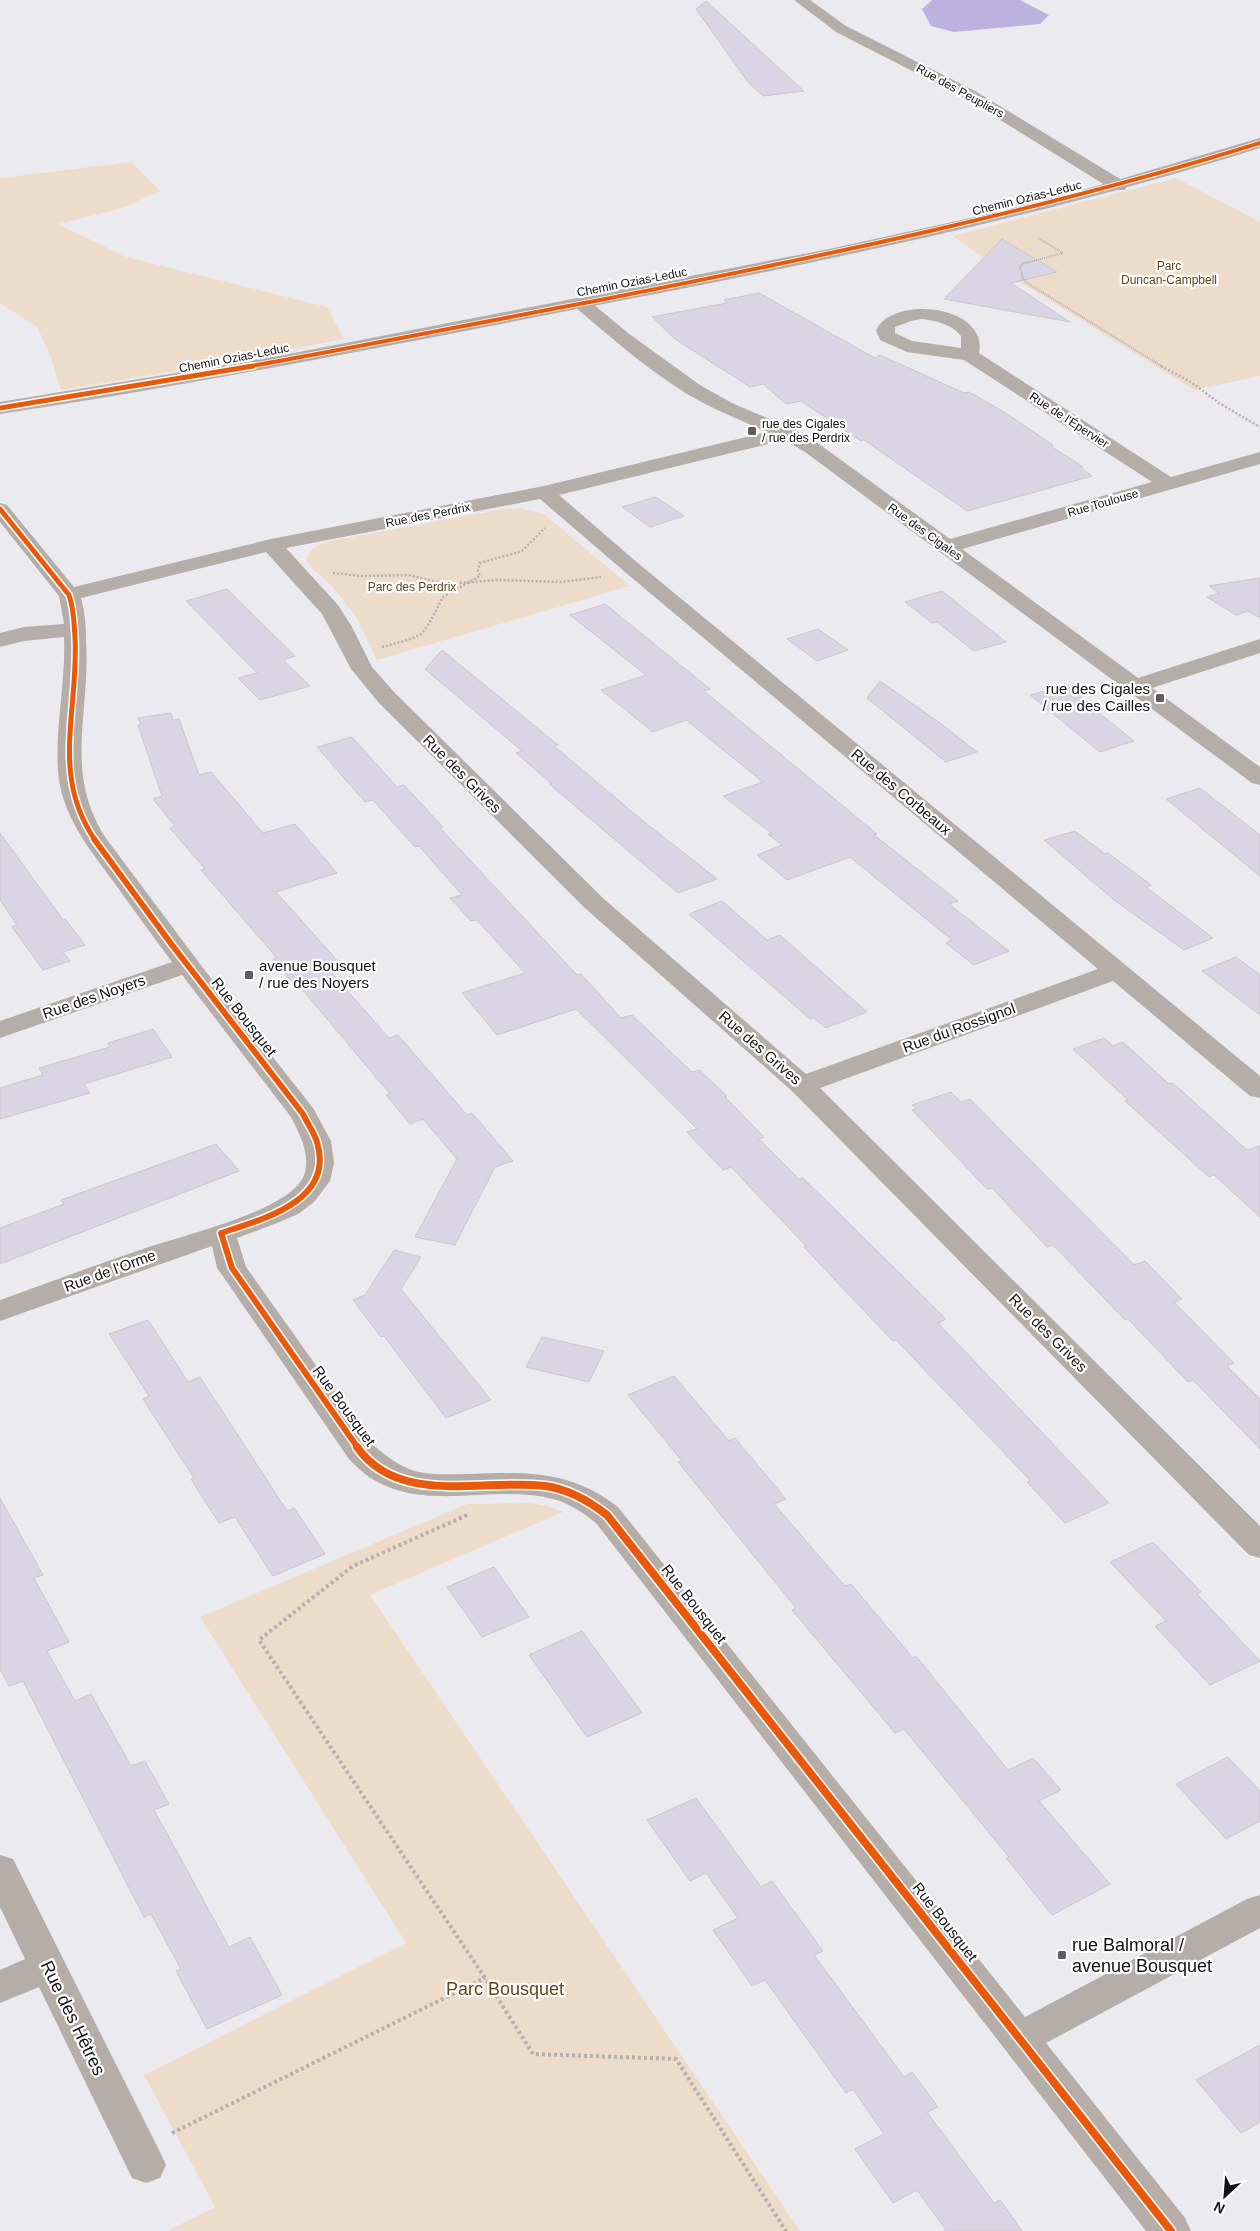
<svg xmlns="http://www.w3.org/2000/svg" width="1260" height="2231" font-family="Helvetica,sans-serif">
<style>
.green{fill:#eedccb}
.water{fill:#bcb2e0}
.building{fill:#d9d5e4;stroke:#c8c7cb}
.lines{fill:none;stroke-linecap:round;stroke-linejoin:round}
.path-far2{stroke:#b5b0ae;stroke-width:2;stroke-dasharray:1 1;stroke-linecap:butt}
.path-far1{stroke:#b5b0ae;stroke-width:2.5;stroke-dasharray:2 2;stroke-linecap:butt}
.path{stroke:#b5b0ae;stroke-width:4;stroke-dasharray:3 3;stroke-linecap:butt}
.minor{fill:#b5aea8;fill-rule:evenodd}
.tertiary{fill:#b5aea8;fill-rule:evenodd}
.cycleway-far3-casing{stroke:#fff;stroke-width:5.5}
.cycleway-far2-casing{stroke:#fff;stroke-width:8}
.cycleway-far1-casing{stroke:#fff;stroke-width:9}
.cycleway-casing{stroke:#fff;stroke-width:11}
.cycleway-far3{stroke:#e8590c;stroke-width:4}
.cycleway-far2{stroke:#e8590c;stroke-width:5}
.cycleway-far1{stroke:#e8590c;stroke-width:6}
.cycleway{stroke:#e8590c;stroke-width:8}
.poi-dot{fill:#5e5d60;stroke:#fff;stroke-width:2}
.labels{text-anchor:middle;stroke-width:4.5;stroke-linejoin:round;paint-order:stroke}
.far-street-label{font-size:12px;fill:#121113;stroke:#fff}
.far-park-label{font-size:12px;fill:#65431a;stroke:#fff}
.far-poi-label{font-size:12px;fill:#121113;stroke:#fff;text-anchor:start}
.poi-label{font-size:15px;fill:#121113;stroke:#fff;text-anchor:end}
.street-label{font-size:15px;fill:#121113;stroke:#fff}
.near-poi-label{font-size:18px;fill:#121113;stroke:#fff;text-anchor:start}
.near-park-label{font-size:18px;fill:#65431a;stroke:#fff}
.near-street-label{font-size:18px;fill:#121113;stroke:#fff}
</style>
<rect width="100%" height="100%" fill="#ebeaef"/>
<g class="green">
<path d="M131,162L160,191L123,208L58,224L126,257L327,307L344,339L181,370L61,390L49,352L37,327L0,303V178Z"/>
<path d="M1176,178L1260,222V376L1194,390L999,269L953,236Z"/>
<path d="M521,508L544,514L630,586L377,660L357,618L331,585L312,568L306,560C309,548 320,545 331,541L503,509Z"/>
<path d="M531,1503L548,1506L563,1512L370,1595L800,2231H167L215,2207L144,2075L406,1943L200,1617L467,1504Z"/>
</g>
<path class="water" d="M932,0H1020L1049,15L1040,24L954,32L931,26L922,9Z"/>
<g class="building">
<path d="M706,1L804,91L763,96L748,82L696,9Z"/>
<path d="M1002,239L1057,272L1011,283L1070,322L944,299Z"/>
<path d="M759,293L875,358L880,355L964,393L969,392L1004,412L1053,445L1051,446L1083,467H1080L1092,476L967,511L864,440L861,441L801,401L786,404L763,384L750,387L675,339L652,317L727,303L724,300Z"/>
<path d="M656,497L684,516L650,527L622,507Z"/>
<path d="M1260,578V618L1248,611L1236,615L1207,597L1219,593L1209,586Z"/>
<path d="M227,589L295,656L283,660L310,686L260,700L238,678L257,673L186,601Z"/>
<path d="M942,591L1006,642L974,651L937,622L932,623L905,602Z"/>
<path d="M605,604L710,689L704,691L877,834L874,835L958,901L949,904L1009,951L974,965L946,943L952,940L850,857L787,880L757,855L782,845L768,834L771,833L723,796L763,782L686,720L653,732L601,690L646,675L570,615Z"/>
<path d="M818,629L848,650L817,661L787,639Z"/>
<path d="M442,650L558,745L554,746L642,820L717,879L678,893L549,784H552L516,753L522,751L425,669Z"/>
<path d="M880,681L940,723L977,752L946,762L867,698Z"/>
<path d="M1066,685L1100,712H1098L1134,741L1100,752L1030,695Z"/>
<path d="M171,713L173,720L179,719L199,775L211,772L263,833L295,824L337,873L276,892L343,967L330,971L389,1038L398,1035L467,1115L472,1113L513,1161L495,1167L455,1245L415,1237L457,1159L423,1119L410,1124L386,1095L390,1094L296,982L293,983L273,959L277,958L201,870L205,869L170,828L175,826L153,799L162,796L138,725H141L138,718Z"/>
<path d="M352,737L397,787L404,785L443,827L440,828L577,975L581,974L621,1018L632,1015L692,1072L699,1070L727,1096L725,1097L764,1137L759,1139L799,1179L803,1178L946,1319L938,1323L1109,1503L1065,1523L1027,1482L1030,1480L896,1340L893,1341L869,1316L804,1247L806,1246L731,1167L723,1170L687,1132L697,1129L576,1009L497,1035L462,993L525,973L477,920L471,921L450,898L462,895L419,846L415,847L373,800L365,802L317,747Z"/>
<path d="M1200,788L1260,835V876L1166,799Z"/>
<path d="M1075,831L1105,854L1108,853L1151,885L1146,887L1213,938L1184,950L1114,900L1044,840Z"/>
<path d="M0,833L63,920L65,919L85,945L63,952L70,961L43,970L12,927L17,925L0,900Z"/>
<path d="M722,901L767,940L780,935L867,1012L826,1028L814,1018L810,1019L689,914Z"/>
<path d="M1236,957L1260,975V1015L1202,971Z"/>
<path d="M153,1029L172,1057L84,1084L90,1093L0,1119V1088L43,1075L39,1068L110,1047L108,1043Z"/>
<path d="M1104,1038L1113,1046L1123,1042L1169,1084L1173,1083L1247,1150L1260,1146V1217L1214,1175L1209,1177L1125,1101L1128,1100L1073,1049Z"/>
<path d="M951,1092L961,1102L970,1099L1134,1265L1145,1261L1182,1299L1174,1302L1234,1363L1227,1366L1260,1399V1449L1193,1380L1188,1382L1128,1319L1125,1320L1053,1245L1047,1247L992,1188L987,1189L912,1110L916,1109L912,1105Z"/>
<path d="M216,1144L239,1171L0,1264V1228L64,1204L61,1200Z"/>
<path d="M394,1250L421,1257L401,1289L491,1400L446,1418L384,1336L381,1337L353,1300L365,1295Z"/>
<path d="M148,1320L188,1382L200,1377L287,1511L294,1508L325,1554L273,1576L235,1517L219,1523L191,1479L194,1478L143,1399L149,1396L109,1334Z"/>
<path d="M542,1337L604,1351L589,1382L526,1367Z"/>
<path d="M674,1376L729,1441L735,1438L786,1499L774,1504L845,1586L851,1584L913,1658L916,1656L1008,1770L1033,1758L1061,1790L1039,1801L1110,1884L1052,1915L1006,1858L1009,1857L904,1729L895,1733L792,1610L796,1608L678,1462L682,1461L628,1395Z"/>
<path d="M0,1498L43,1575L34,1578L69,1642L47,1651L75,1701L91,1694L131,1766L145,1761L169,1804L154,1810L229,1947L250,1937L282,1995L207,2029L176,1971L181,1969L151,1914L144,1917L23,1681L9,1686L0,1669Z"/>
<path d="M1153,1542L1201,1592L1197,1594L1260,1661L1210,1685L1155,1626L1166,1621L1110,1562Z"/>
<path d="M494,1567L529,1617L482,1637L447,1587Z"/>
<path d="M582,1631L642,1713L587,1737L529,1655Z"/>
<path d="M1228,1757L1260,1791V1821L1226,1839L1176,1784Z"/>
<path d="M696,1798L761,1887L772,1881L823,1951L814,1955L904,2077L912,2072L938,2107L927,2112L994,2203L1000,2200L1022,2231H944L946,2230L917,2190L893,2203L855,2149L884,2134L853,2089L846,2093L765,1980L752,1986L713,1930L738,1918L706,1873L690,1881L647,1820Z"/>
<path d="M1260,2045V2122L1241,2133L1196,2080Z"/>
</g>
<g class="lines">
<path class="path-far2" d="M1038,238L1063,253L1022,264L1020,267L1024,281L1163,367"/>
<g class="path-far1">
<path d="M1161,366L1191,382L1219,403L1260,427"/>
<path d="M333,573L361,576L408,575L446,584L498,580L562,582L602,577"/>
<path d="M382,647L408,640L421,634L429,624L443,597L480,576L478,571L480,563L522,551L545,528"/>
</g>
<g class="path">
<path d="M467,1515L353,1566L259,1640L485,1978L533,2054L676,2059L786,2231"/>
<path d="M172,2133L485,1978"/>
</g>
<g class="minor">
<path d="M794,0H810L846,26L975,91L1125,182L1127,186L1125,190H1113L963,97L836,32Z"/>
<path d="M581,298L587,299L628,333L700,385L732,403L793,429L819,444L950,539L1152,482L964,360L907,352L880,340L876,330C894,294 989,306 979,353L1171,477L1260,452V464L962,549L1138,678L1260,639V653L1152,688L1260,767V785L1252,783L805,452L784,440L559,495L639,564L1260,1076V1098L1250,1096L1113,981L820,1088L1260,1526V1558L1249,1555L792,1091L586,909L379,703L351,669L322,614L266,552L81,598C85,612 86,626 86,640C91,714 62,774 108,841L203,968L313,1108L331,1141L334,1163L330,1181L314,1202L298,1214L277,1223L237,1238L246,1267L371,1443C383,1453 394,1463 409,1469C426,1476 447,1474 465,1474C523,1472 570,1469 618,1507L1025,2017L1247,1899L1260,1895V1928L1046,2043L1185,2218L1191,2231H1146L596,1523C583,1513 569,1503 553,1499C492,1483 426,1514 369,1477C362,1472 355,1465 349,1459L222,1275L217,1268L212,1246L0,1321V1300C48,1283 95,1265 143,1249C181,1236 280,1213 301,1181C314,1160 300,1135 291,1117L182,975L0,1038V1021L172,962C152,935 132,908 113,881C88,847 61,815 58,770C55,726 66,681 64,637L24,641L0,647V633L24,627L64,624L59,596L0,522V503L7,505L74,587L271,539L544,486L767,432C740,420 713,409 687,394C647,369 610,337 575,307L572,303L575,299ZM922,319C936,321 952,324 961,336V348L912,341L895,333V327L911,321ZM540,499L625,572L1098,969L806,1074L604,899L395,693L372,667L352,627L338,605L286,548Z"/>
<path d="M0,1855L13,1859L160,2152L166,2165L160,2178L146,2183L132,2178L39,1987L0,2003V1970L25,1959L0,1907Z"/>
</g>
<path class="tertiary" d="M1260,138V148C1033,220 801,266 567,311C378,348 190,385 0,414V402L284,355L829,249L1002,211L1083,190Z"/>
<g class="cycleway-far3-casing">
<path id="cycleway-far3" d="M246,367C364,346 482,322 600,300C824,256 1042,211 1260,143"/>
</g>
<g class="cycleway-far2-casing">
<g id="cycleway-far2">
<path d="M0,408L253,366"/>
<path d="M0,509L69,595C74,609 74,623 75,637C79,710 50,774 95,840"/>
</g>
</g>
<g class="cycleway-far1-casing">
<path id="cycleway-far1" d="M94,839L172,945L303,1114C307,1123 314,1132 317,1142C335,1201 263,1219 221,1233L232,1268L358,1448"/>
</g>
<g class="cycleway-casing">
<path id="cycleway" d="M357,1447C399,1507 485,1478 545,1486C568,1489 589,1501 607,1515L1171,2231"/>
</g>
<use href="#cycleway-far3" class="cycleway-far3"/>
<use href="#cycleway-far2" class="cycleway-far2"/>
<use href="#cycleway-far1" class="cycleway-far1"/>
<use href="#cycleway" class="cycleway"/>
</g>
<g class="poi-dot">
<rect x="747" y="426" width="10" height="10" rx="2.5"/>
<rect x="1155" y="693" width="10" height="10" rx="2.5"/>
<rect x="244" y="970" width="10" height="10" rx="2.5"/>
<rect x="1057" y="1950" width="10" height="10" rx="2.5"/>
</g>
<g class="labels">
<g class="far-street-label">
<text transform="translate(960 91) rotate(29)" y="4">Rue des Peupliers</text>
<text transform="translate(1027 198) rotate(-14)" y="4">Chemin Ozias-Leduc</text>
<text transform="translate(632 282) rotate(-11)" y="4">Chemin Ozias-Leduc</text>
<text transform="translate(234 358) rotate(-11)" y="4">Chemin Ozias-Leduc</text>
<text transform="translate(1069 420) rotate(33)" y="4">Rue de l'Épervier</text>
<text transform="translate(1103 503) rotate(-16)" y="4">Rue Toulouse</text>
<text transform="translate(428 515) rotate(-11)" y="4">Rue des Perdrix</text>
<text transform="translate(925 532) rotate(36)" y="4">Rue des Cigales</text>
</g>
<g class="far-park-label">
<text x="1169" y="270">Parc<tspan x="1169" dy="14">Duncan-Campbell</tspan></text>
<text x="412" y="591">Parc des Perdrix</text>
</g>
<g class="far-poi-label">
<text x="762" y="428">rue des Cigales<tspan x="762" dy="14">/ rue des Perdrix</tspan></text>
</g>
<g class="poi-label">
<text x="1150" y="694">rue des Cigales<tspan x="1150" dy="17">/ rue des Cailles</tspan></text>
<text x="259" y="971" text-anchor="start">avenue Bousquet<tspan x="259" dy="17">/ rue des Noyers</tspan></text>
</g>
<g class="street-label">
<text transform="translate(462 774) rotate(45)" y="5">Rue des Grives</text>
<text transform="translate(901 792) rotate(40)" y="5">Rue des Corbeaux</text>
<text transform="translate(94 997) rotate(-19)" y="5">Rue des Noyers</text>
<text transform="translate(244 1017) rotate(52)" y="5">Rue Bousquet</text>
<text transform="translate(959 1028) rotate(-20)" y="5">Rue du Rossignol</text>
<text transform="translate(760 1048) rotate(41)" y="5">Rue des Grives</text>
<text transform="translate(110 1271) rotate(-20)" y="5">Rue de l'Orme</text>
<text transform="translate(1048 1333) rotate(45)" y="5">Rue des Grives</text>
<text transform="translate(344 1406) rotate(54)" y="5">Rue Bousquet</text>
<text transform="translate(694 1604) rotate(52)" y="5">Rue Bousquet</text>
<text transform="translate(945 1922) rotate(52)" y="5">Rue Bousquet</text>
</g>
<g class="near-poi-label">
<text x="1072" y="1951">rue Balmoral /<tspan x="1072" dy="21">avenue Bousquet</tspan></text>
</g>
<g class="near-park-label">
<text x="505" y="1995">Parc Bousquet</text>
</g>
<g class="near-street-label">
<text transform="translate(73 2018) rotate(64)" y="6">Rue des Hêtres</text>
</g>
</g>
<g transform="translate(1225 2196) rotate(206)" stroke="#ffffff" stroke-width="4" paint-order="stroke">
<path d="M0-4L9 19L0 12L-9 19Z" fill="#121113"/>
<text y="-8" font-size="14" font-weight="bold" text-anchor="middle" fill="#121113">N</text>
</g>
</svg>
